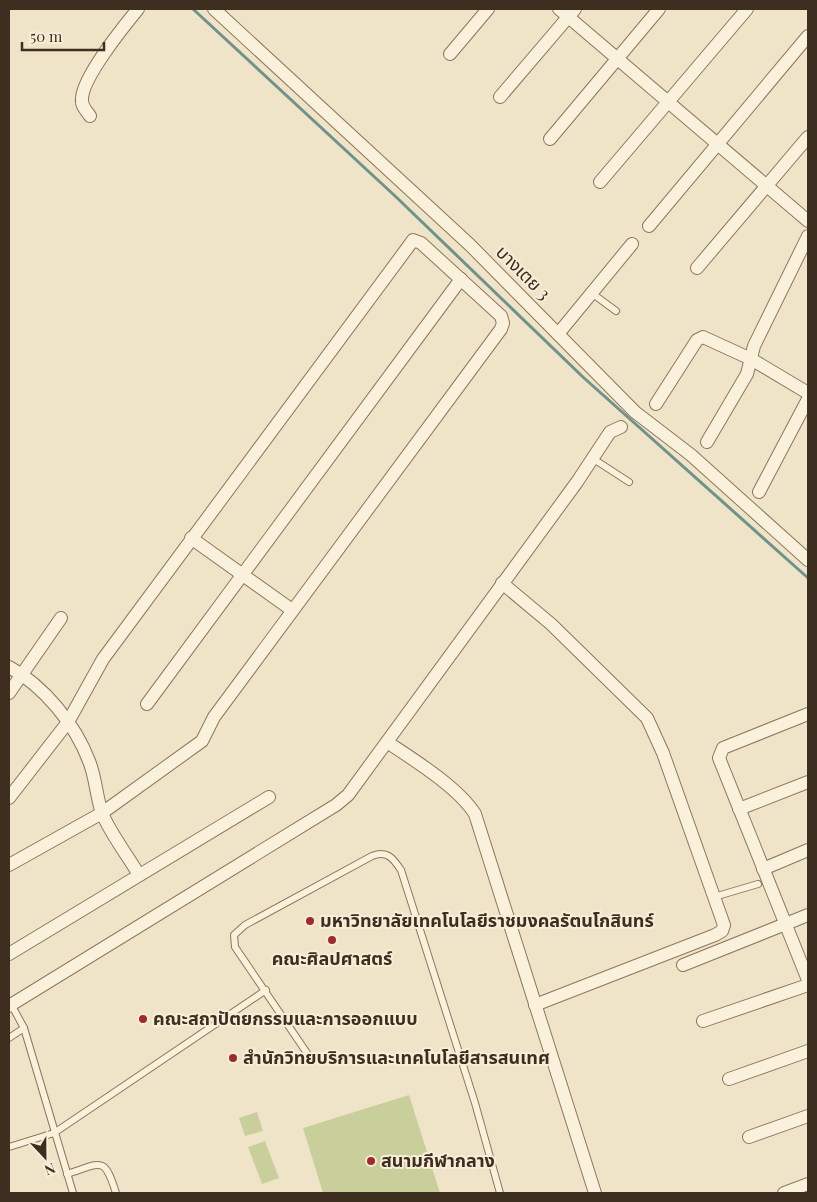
<svg xmlns="http://www.w3.org/2000/svg" width="817" height="1202" font-family="'Playfair Display','Noto Sans Thai',serif">
<style>
.green{fill:#c9cf9b}
.lines{fill:none;stroke-linecap:round;stroke-linejoin:round}
.stream{stroke:#6f938a;stroke-width:3}
.lane-casing{stroke:#8d765c;stroke-width:8}
.street-casing{stroke:#8d765c;stroke-width:14}
.lane{stroke:#faf1dc;stroke-width:6}
.street{stroke:#faf1dc;stroke-width:12}
.poi-dot{fill:#9e2a2b;stroke:#f7eed8;stroke-width:2}
.labels{text-anchor:middle;stroke-width:4;stroke-linejoin:round;paint-order:stroke}
.street-label{font-size:18px;fill:#3d2e20;stroke:#f7eed8}
.poi-label{font-size:18px;font-weight:bold;fill:#3d2e20;stroke:#f7eed8;text-anchor:start}
</style>
<rect width="100%" height="100%" fill="#f0e4c8"/>
<g class="green">
<path d="M409,1095L440,1193H323L303,1128Z"/>
<path d="M257,1112L263,1131L245,1136L239,1118Z"/>
<path d="M265,1141L279,1178L262,1184L248,1147Z"/>
</g>
<g class="lines">
<path class="stream" d="M193,9L394,195L584,378L808,578"/>
<g class="lane-casing">
<g id="lane">
<path d="M593,294L616,311"/>
<path d="M592,458L629,482"/>
<path d="M714,897L758,884"/>
<path d="M11,1004L24,1028L73,1193"/>
<path d="M9,1038L24,1028"/>
<path d="M311,1059L235,947L234,935L245,925L372,856C387,850 393,858 401,870L475,1103L500,1193"/>
<path d="M9,1147L54,1133L266,990"/>
<path d="M67,1174C102,1163 104,1155 116,1193"/>
</g>
</g>
<g class="street-casing">
<g id="street">
<path d="M214,9L470,245L635,412L691,455L808,560"/>
<path d="M559,9L808,221"/>
<path d="M450,54L488,9"/>
<path d="M500,97L575,9"/>
<path d="M90,116C86,110 81,106 82,99C82,78 124,26 138,9"/>
<path d="M550,139L659,9"/>
<path d="M600,182L747,9"/>
<path d="M649,226L808,36"/>
<path d="M697,268L808,137"/>
<path d="M558,334L632,244"/>
<path d="M656,404L697,340L703,337L751,359L808,393"/>
<path d="M707,442L747,374L754,346L808,236"/>
<path d="M759,492L808,399"/>
<path d="M191,538L292,610"/>
<path d="M502,583L551,624L647,718L663,753L724,925L722,931L715,935L535,1005"/>
<path d="M9,667C44,686 75,724 89,761C96,778 96,796 102,813C110,833 128,856 139,875"/>
<path d="M9,693L61,618"/>
<path d="M147,704L461,279"/>
<path d="M808,714L723,748L719,758L808,980"/>
<path d="M387,742C414,760 458,787 475,814L595,1193"/>
<path d="M9,798L68,722L103,659L408,247L413,240L421,243L501,316L503,323L501,329L214,717L202,741L102,813L9,865"/>
<path d="M739,809L808,782"/>
<path d="M763,869L808,850"/>
<path d="M9,954L269,797"/>
<path d="M683,965L808,915"/>
<path d="M9,1006L336,805L348,795L577,482L610,432L621,427"/>
<path d="M703,1021L808,985"/>
<path d="M729,1079L808,1051"/>
<path d="M749,1137L808,1116"/>
<path d="M784,1193L808,1184"/>
</g>
</g>
<use href="#lane" class="lane"/>
<use href="#street" class="street"/>
</g>
<g class="poi-dot">
<circle cx="310" cy="921" r="5"/>
<circle cx="332" cy="940" r="5"/>
<circle cx="143" cy="1019" r="5"/>
<circle cx="233" cy="1058" r="5"/>
<circle cx="371" cy="1161" r="5"/>
</g>
<g class="labels">
<g class="street-label">
<text transform="translate(523 273) rotate(45)" y="6">บางเตย 3</text>
</g>
<g class="poi-label">
<text x="320" y="927">มหาวิทยาลัยเทคโนโลยีราชมงคลรัตนโกสินทร์</text>
<text x="332" y="965" text-anchor="middle">คณะศิลปศาสตร์</text>
<text x="153" y="1025">คณะสถาปัตยกรรมและการออกแบบ</text>
<text x="243" y="1064">สำนักวิทยบริการและเทคโนโลยีสารสนเทศ</text>
<text x="381" y="1167">สนามกีฬากลาง</text>
</g>
</g>
<rect width="817" height="1202" fill="none" stroke="#3d2e20" stroke-width="20"/>
<g transform="translate(45 1157) rotate(158)" stroke="#f7eed8" stroke-width="4" paint-order="stroke">
<path d="M0-4L9 19L0 12L-9 19Z" fill="#3d2e20"/>
<text y="-8" font-size="14" font-weight="bold" text-anchor="middle" fill="#3d2e20">N</text>
</g>
<path d="M22 42v8h82v-8" fill="none" stroke="#3d2e20" stroke-width="2.5"/>
<text x="30" y="42" font-size="15" fill="#3d2e20" stroke="#f7eed8" stroke-width="4" paint-order="stroke">50 m</text>
</svg>
